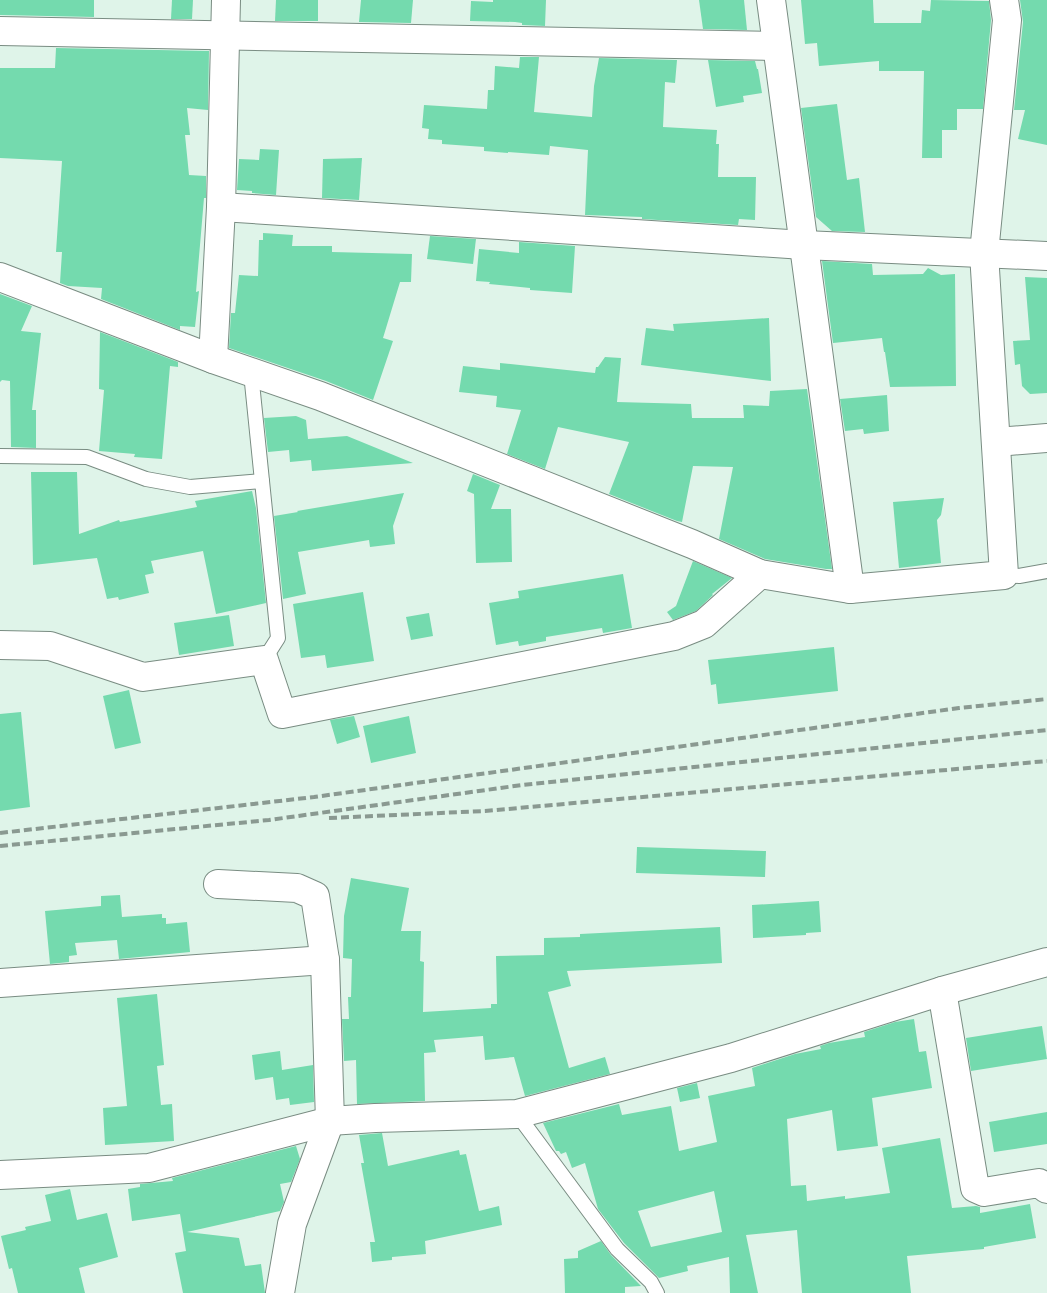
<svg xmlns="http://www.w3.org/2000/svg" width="1047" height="1293" font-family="'Archivo Narrow',sans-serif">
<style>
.building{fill:#74daae;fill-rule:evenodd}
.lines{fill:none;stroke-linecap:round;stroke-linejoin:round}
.lane-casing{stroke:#798c82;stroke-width:16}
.street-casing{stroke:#798c82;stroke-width:30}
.lane{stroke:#fff;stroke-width:14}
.street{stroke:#fff;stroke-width:28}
.rail{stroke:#8a9991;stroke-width:4;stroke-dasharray:8 4;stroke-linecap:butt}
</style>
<rect width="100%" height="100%" fill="#dff4e9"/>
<g class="building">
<path d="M0,0H94V17L0,15Z"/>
<path d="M172,0H193L192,19H171Z"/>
<path d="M276,0H318V21H275Z"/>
<path d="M361,0H413L411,23L359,22Z"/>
<path d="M493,0H546L545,26L522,25V23L515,22L470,21L471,1L493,2Z"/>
<path d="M699,0H744L747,30L703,29Z"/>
<path d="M801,0H873L874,23H921L922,10L930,11L931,0L989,1L991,20L983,109H957V130H942V158H922L924,71H879V61L819,66L817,43L805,44Z"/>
<path d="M1020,0H1047V145L1018,139L1025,110H1014L1023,22Z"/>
<path d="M56,48L209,51L208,110L187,108L190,135H185L189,175L206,176V198H204L196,292L199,291L195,327L180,326V330L101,299L102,288L68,286L60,283L62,252H56L62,161L0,158V68H55Z"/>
<path d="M520,57H539L534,112L592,117L594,86L599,58L677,60L675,83L665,82L663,127L717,130L716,144H719L718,177H756L755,220L739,219L738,225L642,219V217L585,215L588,150L550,146L549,155L508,152V153L484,151V147L442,144V140L428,139L429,129L422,128L424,105L487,109L488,90H494L495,66L519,68Z"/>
<path d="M708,60L755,61L757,69H758L762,93L743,96L744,102L716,107Z"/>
<path d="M837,104L847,180L859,178L865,232L832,231L816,217L801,108Z"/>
<path d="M260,149L279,150L276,195L252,193V191L237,190L239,159L259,160Z"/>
<path d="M362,158L359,200L322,198L323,159Z"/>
<path d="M263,233L293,235L292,246H332V252L412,254L411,282H400L383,338L393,341L373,400L326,381L229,348L231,313H235L239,275L258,276L259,240H263Z"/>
<path d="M430,236L476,239L473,264L427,259Z"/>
<path d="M519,242L575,246L572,293L530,290V288L489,284L490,282L476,281L479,249L519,253Z"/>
<path d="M822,261L872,264L873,275L923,274L928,268L941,275L955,274L956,386L890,387L885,352H884L882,338L833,343Z"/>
<path d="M1025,277L1047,278V393L1030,394L1022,386L1020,364L1015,365L1013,341L1030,340Z"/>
<path d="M0,294L32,306L21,331L41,333L32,410H36V448L11,447L10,381L2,380L0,382Z"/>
<path d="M769,318L771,381L641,365L646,328L674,331L673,324Z"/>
<path d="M100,332L178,362V367L170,366L162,459L134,457L135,454L99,451L104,390L99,389Z"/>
<path d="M605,357L621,358L617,402L691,404L692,418H744L743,405L769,406L770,391L807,389L832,569H826L765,559L719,539L733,467L693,466L682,522L677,521L609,494L629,442L558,427L545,469L507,454L521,410L496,407L497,396L459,392L463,366L500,370V363L595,373L596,367H598Z"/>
<path d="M887,395L889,431L864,434L863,429L845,431L840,399Z"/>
<path d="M296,416L306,420L308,439L347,436L413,463L312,471L311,460L290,462L289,450L268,452L264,418Z"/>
<path d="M31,472H77L79,534L119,520L120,522L197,507L195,501L252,491L256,508L266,603L216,614L203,551L151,561L154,573L145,575L149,593L119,600L118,597L107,599L97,558L33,565Z"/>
<path d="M473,474L500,485L491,509H511L512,562L476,563L474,494L467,491Z"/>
<path d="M404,493L393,526L395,544L370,547L369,540L298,552L306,594L283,599L274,516L298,512L297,511Z"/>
<path d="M944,498L941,515L937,520L941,563L899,568L893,502Z"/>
<path d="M693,561L732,578L712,594L713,595L696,611L673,620L667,612L676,606Z"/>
<path d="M623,574L632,628L603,633L602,628L546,637V641L519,646L518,641L496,645L489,603L519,598L518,591Z"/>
<path d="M363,592L374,661L327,668L325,655L301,658L293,604Z"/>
<path d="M429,613L433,636L411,640L406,617Z"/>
<path d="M229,615L234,646L179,655L174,623Z"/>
<path d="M834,647L838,691L718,704L716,684L711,685L708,660Z"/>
<path d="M129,690L141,743L115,749L103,696Z"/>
<path d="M21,712L30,807L0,811V714Z"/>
<path d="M354,716L360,737L337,744L330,720Z"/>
<path d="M409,716L416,753L371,763L363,726Z"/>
<path d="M637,847L766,851L765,877L636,873Z"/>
<path d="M351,878L409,888L401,931H421L420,961L424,962L423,1012L491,1008V1004H497L496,956L544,955V938L580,937V934L720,927L722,963L567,971L571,986L548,992L569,1068L605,1057L610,1074L525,1096L514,1057L485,1060L483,1036L434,1040L436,1052L424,1053L425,1101L357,1104L356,1060L344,1061L342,1019H349L348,997H351L352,959L343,958L344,916Z"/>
<path d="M120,895L122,917L162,914V918H166V924L187,922L190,952L119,959L117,940L75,943L77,955L69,956V962L50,964L45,911L101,906V896Z"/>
<path d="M819,901L821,932L806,933V935L753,938L752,905Z"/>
<path d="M157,994L164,1065L157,1066L161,1105L172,1104L174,1141L105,1145L103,1108L127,1106L117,998Z"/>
<path d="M914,1019L919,1052L926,1051L932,1088L872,1098L878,1146L837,1151L832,1110L787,1119L791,1186L806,1185L807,1201L845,1196V1199L890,1193L882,1148L940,1138L952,1208L976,1206L980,1207V1213L1030,1204L1036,1238L984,1247V1249L907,1256L911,1293H802L797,1230L746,1235L758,1293H730L729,1257L687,1266L688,1271L659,1278L624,1243L598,1209L585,1163L572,1168L566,1152L561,1154L559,1151H556L543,1123L619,1104L622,1115L671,1106L679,1151L717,1142L708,1096L755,1086L752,1068L795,1054L821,1049L820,1046L829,1043L865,1037L864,1032L895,1022ZM714,1191L722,1232L651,1247L638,1211Z"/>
<path d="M1042,1026L1047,1059L971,1071L966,1038Z"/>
<path d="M280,1051L282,1070L313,1065L314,1102L290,1105L289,1098L276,1100L273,1077L255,1080L252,1055Z"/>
<path d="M697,1083L700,1098L680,1102L677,1088Z"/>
<path d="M1047,1112V1144L994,1152L989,1122Z"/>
<path d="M382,1133L388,1166L459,1150L460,1155L466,1154L479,1211L499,1206L502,1225L425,1241L426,1254L392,1257V1260L372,1262L370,1242H375L361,1163H364L359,1135Z"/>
<path d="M296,1146L300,1159L291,1182L280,1184L284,1202L280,1211L187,1232L239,1238L245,1266L261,1264L265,1293H183L175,1253L186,1251L180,1214L132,1221L128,1189L140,1187V1184L173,1181L172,1178Z"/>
<path d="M70,1189L77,1220L107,1213L118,1257L79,1268L85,1293H18L12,1268L9,1269L1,1236L26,1230L25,1227L51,1221L45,1195Z"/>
<path d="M601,1241L611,1255L641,1286L625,1287V1293H565L564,1259L578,1258V1251Z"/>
</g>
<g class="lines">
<g class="lane-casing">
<g id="lane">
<path d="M251,373L278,638L264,660"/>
<path d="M0,456L87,457L146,479L190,487L262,481"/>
<path d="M1004,575L1019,576L1047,571"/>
<path d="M517,1114L617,1249L651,1282L657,1293"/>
</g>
</g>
<g class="street-casing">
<g id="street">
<path d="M771,0L850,589"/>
<path d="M0,31L777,46"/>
<path d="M221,207L804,245L1047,256"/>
<path d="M0,277L213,359L320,396L692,544L760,574L850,589L1004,575L984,253L1007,20L1004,0"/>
<path d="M213,359L221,207L226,0"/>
<path d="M997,442L1047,438"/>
<path d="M0,645L50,646L143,677L264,660L282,714L674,636L704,624L760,574"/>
<path d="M218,884L297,888L315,896L325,960L330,1121L292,1224L280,1293"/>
<path d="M0,983L325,960"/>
<path d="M942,991L975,1188L984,1192L1039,1183L1047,1189"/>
<path d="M0,1175L149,1168L330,1121L375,1118L517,1114L731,1058L942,991L1047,962"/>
</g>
</g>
<use href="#lane" class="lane"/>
<use href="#street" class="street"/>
<g class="rail">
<path d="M329,818L485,811L1047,761"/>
<path d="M0,833L314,797L959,708L1047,699"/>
<path d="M0,846L269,820L522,785L1047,730"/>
</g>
</g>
</svg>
